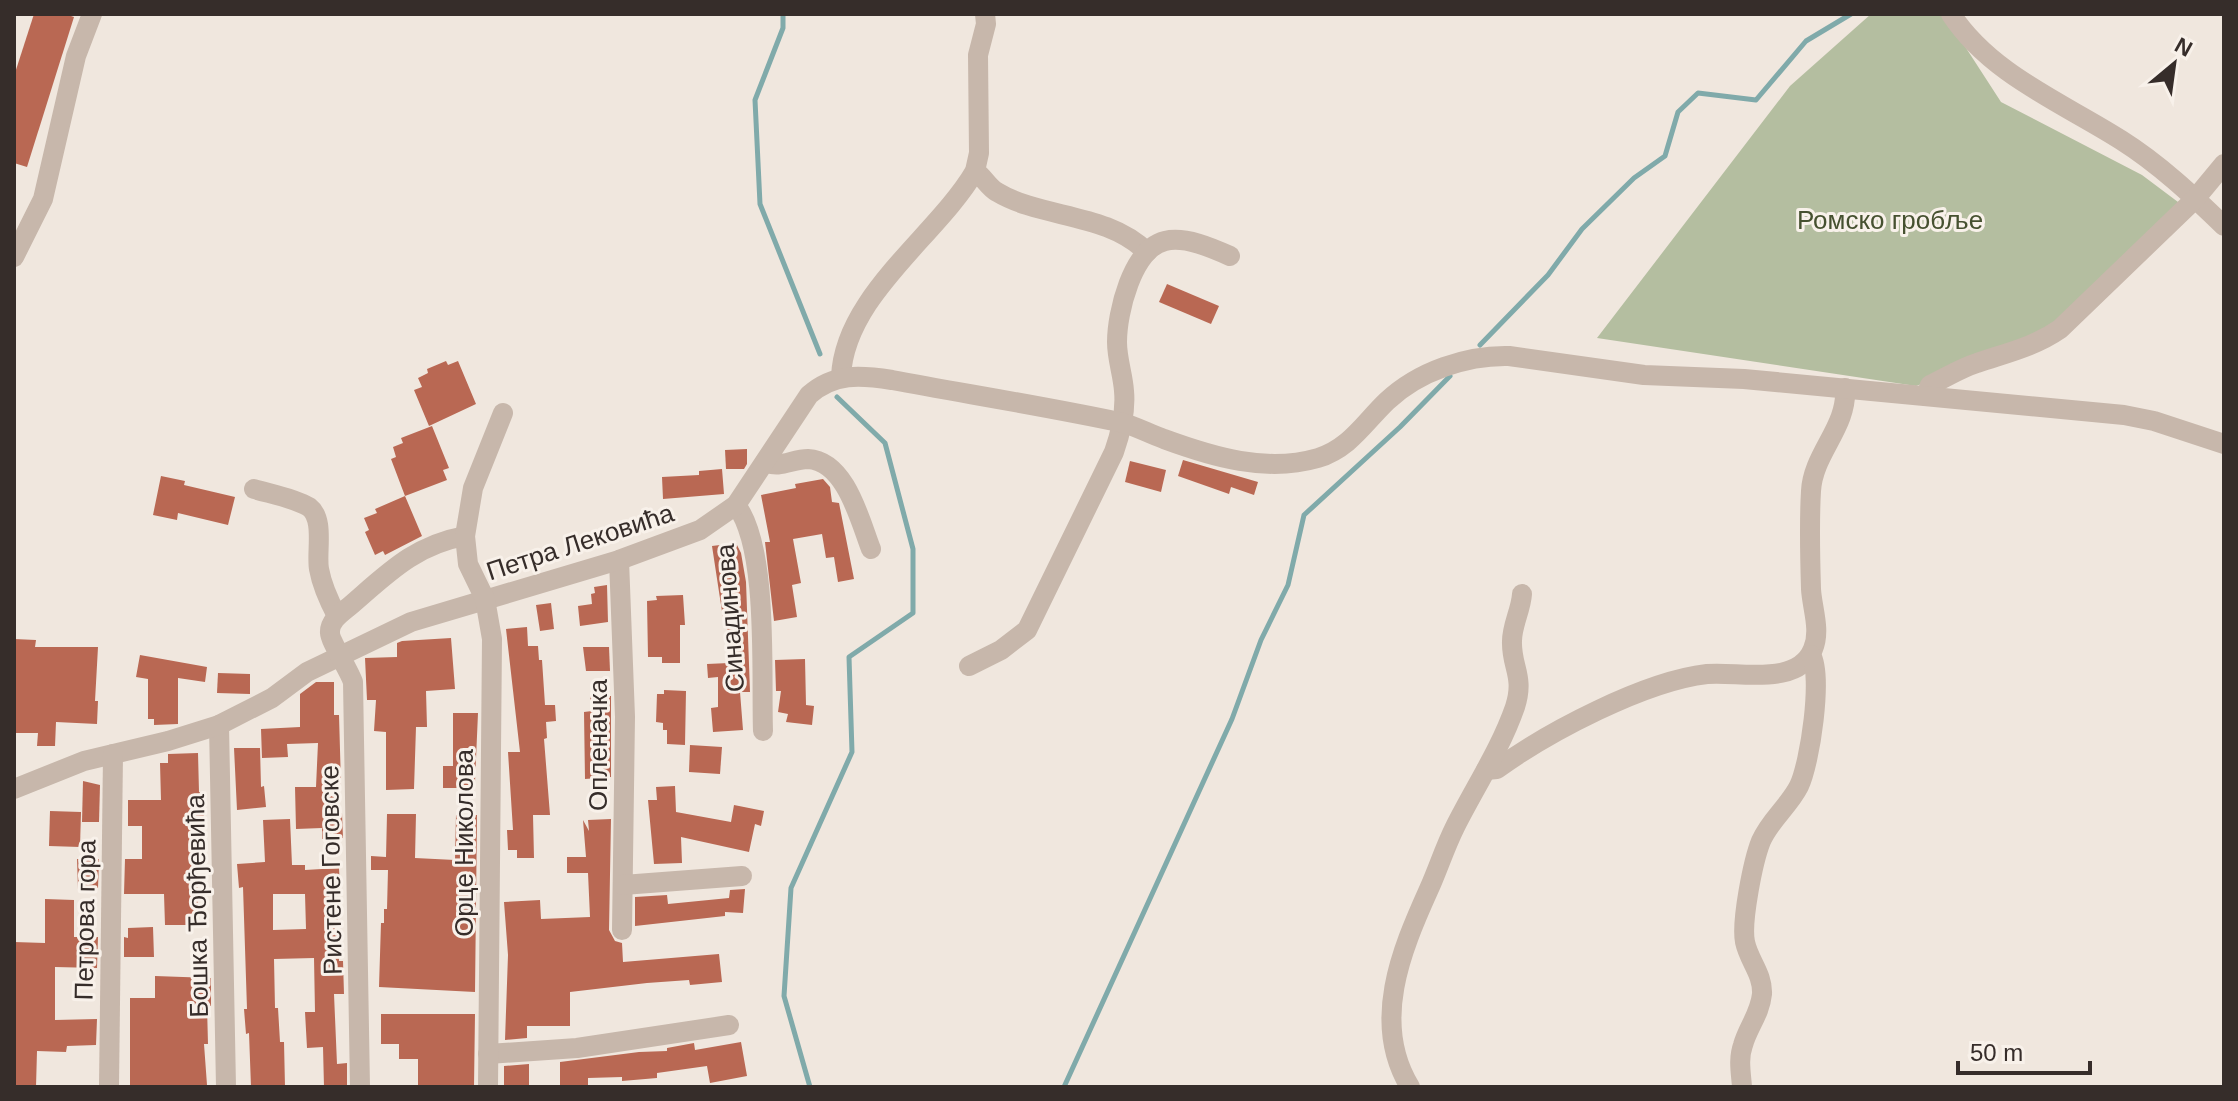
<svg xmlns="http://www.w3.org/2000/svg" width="2238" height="1101" font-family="Arial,sans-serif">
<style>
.green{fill:#b4bea0}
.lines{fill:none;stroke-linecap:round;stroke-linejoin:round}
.stream{stroke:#80aaaa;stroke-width:5}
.building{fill:#b96853;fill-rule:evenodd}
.minor{stroke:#c7b7ab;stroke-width:20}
.labels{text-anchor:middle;stroke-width:6;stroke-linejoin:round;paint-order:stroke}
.park-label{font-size:26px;fill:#465130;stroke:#f8f1ea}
.street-label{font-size:26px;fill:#362d2a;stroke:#f8f1ea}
</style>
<rect width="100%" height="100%" fill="#f0e7de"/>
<path class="green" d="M1871,14H1944L2001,102L2142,175L2186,208L2049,338L1916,386L1597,338L1790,86Z"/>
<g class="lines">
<g class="stream">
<path d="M783,14V28L755,100L760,204L820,354"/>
<path d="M1480,345L1548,275L1582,229L1634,178L1665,156L1678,112L1698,93L1756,100L1806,41L1851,14"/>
<path d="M810,1087L784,996L791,888L852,752L849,657L913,613V549L885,443L837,397"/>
<path d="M1064,1087L1232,719L1261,640L1288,585L1304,515L1400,427L1450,376"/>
</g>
</g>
<g class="building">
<path d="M34,14H65L74,17L27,167L14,163V76Z"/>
<path d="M1167,284L1219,306L1211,324L1159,302Z"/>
<path d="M446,361L448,365L458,361L476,404L429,426L414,390L422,387L418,378L428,373L427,369Z"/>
<path d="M432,426L449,468L443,470L447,480L405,496L391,459L396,457L393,447L403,443L401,438Z"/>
<path d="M747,449V464L744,469H726L725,450Z"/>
<path d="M1183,460L1258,482L1254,495L1231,487L1229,494L1178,476Z"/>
<path d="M1130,461L1166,470L1161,492L1125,482Z"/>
<path d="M722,469L724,494L663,499L662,477L699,475V471Z"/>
<path d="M161,476L185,481L184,485L235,497L228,525L178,513L177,520L153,515Z"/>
<path d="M823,479L830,487L832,502L839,503L854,579L838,582L834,557L826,558L822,534L793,539L801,583L792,585L797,617L774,621L765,542H770L761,495L796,488L795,484Z"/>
<path d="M405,496L422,536L385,555L383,551L375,555L365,532L369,530L364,518L377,513L375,509Z"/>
<path d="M736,543L741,553L746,582L750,692H740L743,730L713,732L711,708L718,707V677L708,678L707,664L729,663L727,618H723L712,546Z"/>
<path d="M607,585L608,622L580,626L578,606L592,604L591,594L595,593L594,587Z"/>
<path d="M683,595L685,625H680V663H662V657H648L647,601L657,600L656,596Z"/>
<path d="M551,603L554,629L540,631L536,605Z"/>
<path d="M527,627L528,646H538L539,660H542L545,705H555L556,721L546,722L547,738L544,739L550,815H533L534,858H517V850H508L507,830H513L508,752H520L506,629Z"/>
<path d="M451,638L455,689L426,691L427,727H416L414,789L386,790V732L374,731L376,700H367L365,658L397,657V643L402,641Z"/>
<path d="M14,639L36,640L35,647H98L95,701H98L97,724L56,722L55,746H37L38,733H14Z"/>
<path d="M583,647H609L610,671H586Z"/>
<path d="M140,655L207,667L205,682L178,678V724L154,725V719H148V679L136,677Z"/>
<path d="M805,659L806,705L814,706L812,725L786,722L788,714L778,712L781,691H776L775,660Z"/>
<path d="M218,673L250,674V694L217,693Z"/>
<path d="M316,682H334V715H339L341,784L333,783L335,813H342L343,838L322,839V828L296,829L295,787H316L318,743L287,744L288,757L262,758L261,729L300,727V694Z"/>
<path d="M664,690L686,691L685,745L667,744V730H663V723L656,722L657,694H664Z"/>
<path d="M590,696H611V777L585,779L584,712L592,711Z"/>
<path d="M453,713H478L475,782L469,783V788H443V766H453Z"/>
<path d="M690,745L722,747L720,774L689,772Z"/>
<path d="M234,748H260L261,787L264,786L266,807L237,810Z"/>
<path d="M198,753L199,792H203L205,862H197L198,925H165L164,894H124L125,859H142V826H128V800H161L160,763H168V754Z"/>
<path d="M83,781L100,785L99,822H82Z"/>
<path d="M675,786L676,812L731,822L734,805L764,811L761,826L755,824L749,852L681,837L682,863L654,864L648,800H657L656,787Z"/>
<path d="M50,811L81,812L80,847L49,846Z"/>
<path d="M387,814H416L415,858L455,860L456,815H477L475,992L379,987L381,923H384V909H387L388,870H371V856L386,857Z"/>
<path d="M290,819L292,865H305V870L339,868L340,891H337L339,961H343L344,994H334L337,1064L347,1063V1087H324L323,1047L307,1048L305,1012H315L314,958L274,959L275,1008H278L280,1042H284L285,1087H251L249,1033L246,1034L244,1009H247L243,887L239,888L237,864L265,862L263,820ZM273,894H305L306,929L273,930Z"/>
<path d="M611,819L609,930L615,941L622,943L623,962L719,954L722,982L690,985L689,980L647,983L570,992V1026H527V1038L505,1040L508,955L504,902L540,900L541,919L590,917L588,873H567V857H586L583,820L589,831L588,820Z"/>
<path d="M77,859H99L98,888L78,889Z"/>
<path d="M745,889L743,913L725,912V916L635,926V897L667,895L668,904L729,898L730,890Z"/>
<path d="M45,899L74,900V937H98L97,968L55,967V1020L97,1019L96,1045L67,1046L66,1052L37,1051L36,1087H14V942L45,943Z"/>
<path d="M153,927L154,957H124V937L128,938V928Z"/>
<path d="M155,976L211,978V1006H207L208,1044H204L207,1085L130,1087V998H155Z"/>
<path d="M381,1014H475L474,1087L418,1086V1059H399V1044H381Z"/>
<path d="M741,1042L747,1076L710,1083L707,1066L657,1073V1078L622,1081V1077L588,1078V1087H560V1062L639,1052L667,1051V1048L694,1043L695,1050Z"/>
<path d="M529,1064V1087H504V1066Z"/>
</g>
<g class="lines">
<g class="minor">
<path d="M1951,14C1990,74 2063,103 2121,140C2159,164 2192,195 2224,226"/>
<path d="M975,171C984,177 988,187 997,192C1042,219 1106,212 1147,252"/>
<path d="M14,257L43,199L76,56L92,14"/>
<path d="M841,377C844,296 937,236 975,171L979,153L978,55L986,24L985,14"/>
<path d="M1926,396L1930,385C1945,378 1961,368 1977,363C2006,353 2034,347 2060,329L2195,199L2224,164"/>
<path d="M765,462C780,469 792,459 808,459C846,461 860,521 871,549"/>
<path d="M254,489C271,494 294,498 309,507C325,519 316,552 319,569C322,586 329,601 337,616"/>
<path d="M736,505C769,548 761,675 763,731"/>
<path d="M619,560L625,717L622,930"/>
<path d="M969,666L1001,650L1027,630L1114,452C1121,432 1126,412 1124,391C1123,375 1117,359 1117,342C1117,313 1132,249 1165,241C1185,236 1212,248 1230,256"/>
<path d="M219,725L226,1087"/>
<path d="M1486,770L1497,769C1548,732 1645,681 1707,674C1739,671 1798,687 1813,649C1821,630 1812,608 1811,589C1810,556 1809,524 1811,491C1813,453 1848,427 1845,388"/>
<path d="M14,789L84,761L168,741L219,725L272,698L307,672L411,622L619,560L700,530L736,505L809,395C834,373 860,375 892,380C967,394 1043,406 1119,422C1134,425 1149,434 1164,439C1213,457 1266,473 1318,458C1350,448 1364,423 1387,401C1419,371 1467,355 1509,356L1644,375L1744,379L2124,415L2154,421L2224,444"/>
<path d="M623,885L742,876"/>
<path d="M488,1054L577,1048L729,1025"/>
<path d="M109,1087L113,754"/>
<path d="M360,1087L353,682C349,670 330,641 330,633C329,620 343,612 351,605C388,573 415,545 465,536"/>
<path d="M488,1087L492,639L485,599L468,564L465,536L473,488L503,413"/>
<path d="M1410,1087C1371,1023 1401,951 1429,889C1438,869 1445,847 1455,827C1475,787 1500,750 1515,707C1525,676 1511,667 1512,641C1512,625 1521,610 1522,594"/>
<path d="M1742,1087C1741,1073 1738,1059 1743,1045C1748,1027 1760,1014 1762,994C1763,974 1749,961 1745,942C1741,922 1753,861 1761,841C1770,820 1789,806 1799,786C1810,763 1823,676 1811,655"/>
</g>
</g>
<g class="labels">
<g class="park-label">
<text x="1890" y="229">Ромско гробље</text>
</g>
<g class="street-label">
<text transform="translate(580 542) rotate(-18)" y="9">Петра Лековића</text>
<text transform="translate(730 618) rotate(-94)" y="9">Синадинова</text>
<text transform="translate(598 745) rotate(-90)" y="9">Опленачка</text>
<text transform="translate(464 843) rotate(-90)" y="9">Орце Николова</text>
<text transform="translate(331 870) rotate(-91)" y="9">Ристене Гоговске</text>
<text transform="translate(197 906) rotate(-91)" y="9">Бошка Ђорђевића</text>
<text transform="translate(85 920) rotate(-89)" y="9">Петрова гора</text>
</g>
</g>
<rect width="2238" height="1101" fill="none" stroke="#362d2a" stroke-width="32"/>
<g transform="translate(2174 64) rotate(29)" stroke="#f8f1ea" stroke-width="6" paint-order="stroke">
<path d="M0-6L14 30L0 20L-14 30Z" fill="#362d2a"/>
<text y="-12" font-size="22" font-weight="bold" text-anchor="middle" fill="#362d2a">N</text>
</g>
<path d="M1958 1061v12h132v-12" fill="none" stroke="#362d2a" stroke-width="4"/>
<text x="1970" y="1061" font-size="24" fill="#362d2a" stroke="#f8f1ea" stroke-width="6" paint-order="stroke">50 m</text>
</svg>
